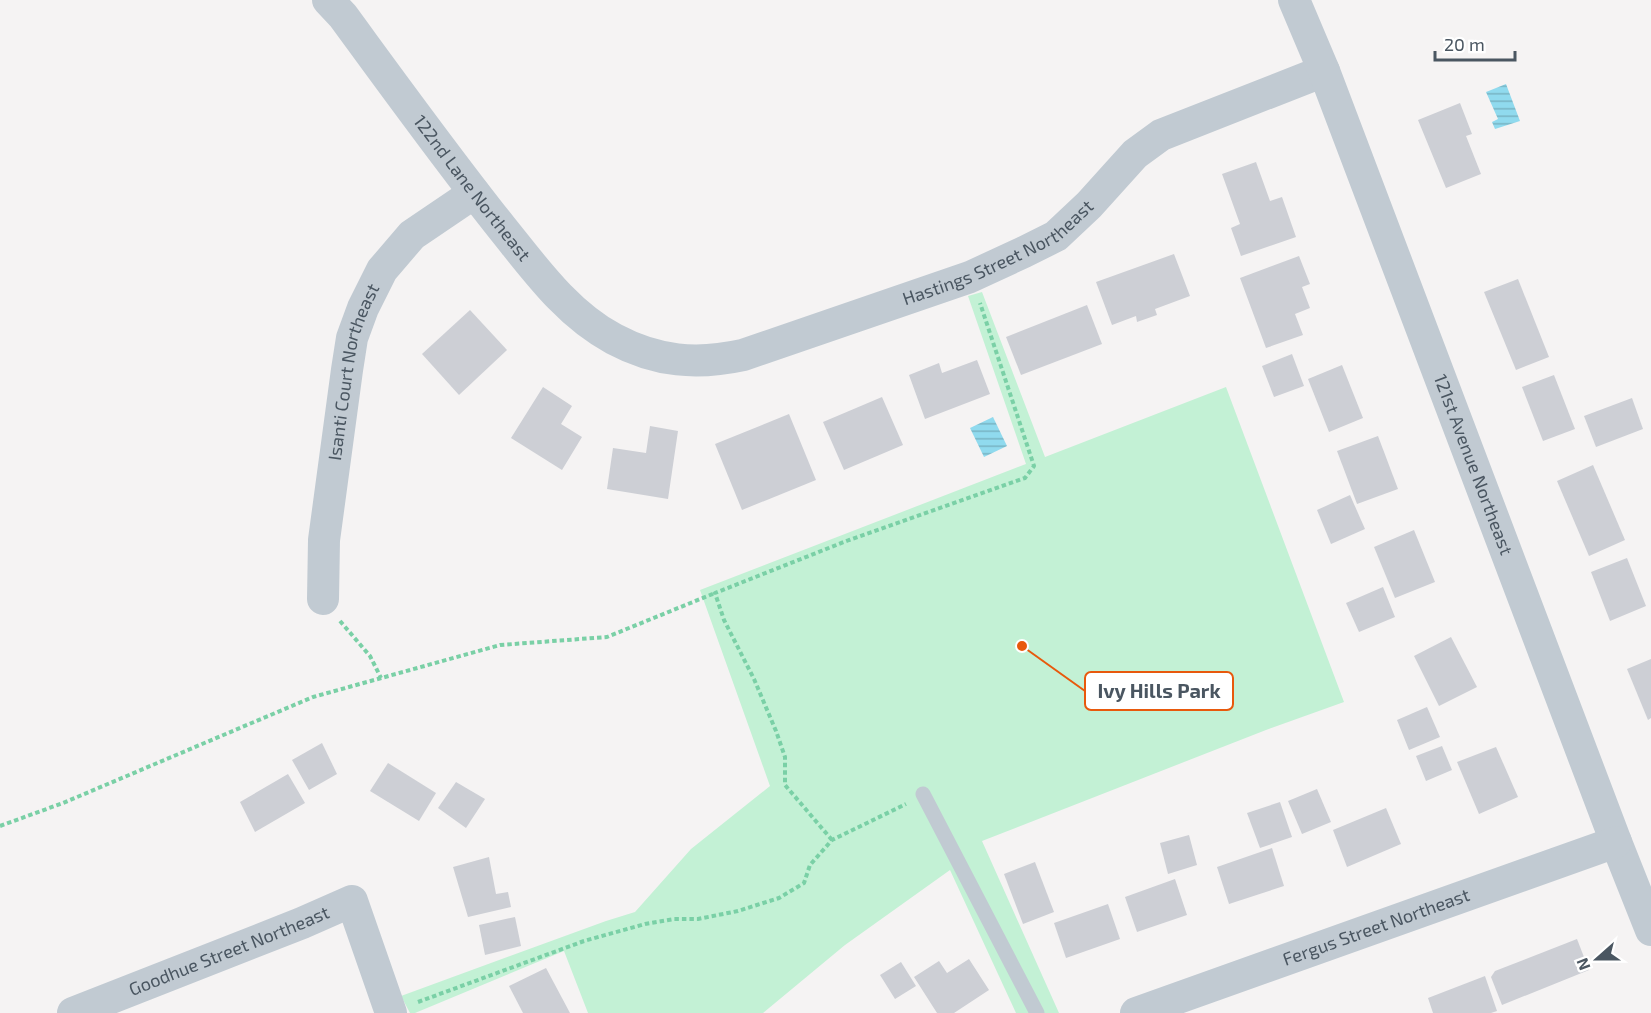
<svg xmlns="http://www.w3.org/2000/svg" width="1651" height="1013" font-family="'Exo 2',sans-serif">
<style>
.green{fill:#c3f1d5}
.water{fill:url(#water-rules)}
.building{fill:#cdcfd5}
.lines{fill:none;stroke-linecap:round;stroke-linejoin:round}
.path{stroke:#7ad0a6;stroke-width:4;stroke-dasharray:4.5 3;stroke-linecap:butt}
.lane{stroke:#c1cad2;stroke-width:15}
.street{stroke:#c1cad2;stroke-width:32}
.labels{text-anchor:middle;stroke-width:5;stroke-linejoin:round;paint-order:stroke}
.street-label{font-size:18px;fill:#4a5661;stroke:#fff}
.leader{fill:none;stroke:#e8590c;stroke-width:2}
.callout-dot{fill:#e8590c;stroke:#fff;stroke-width:2}
.callout{fill:#fff;stroke:#e8590c;stroke-width:2}
.callout-label{font-size:20px;text-anchor:middle;font-weight:bold;fill:#4a5661}
</style>
<defs>
<pattern id="water-rules" width="6" height="5" patternUnits="userSpaceOnUse" patternTransform="scale(1.5)"><rect width="6" height="5" fill="#90daee"/><path d="M0 2.5h6" fill="none" stroke="#78b4c4"/></pattern>
</defs>
<rect width="100%" height="100%" fill="#f5f3f3"/>
<path class="green" d="M982,292L1045,457L1226,387L1344,702L1266,730L982,841L1059,1013H1016L950,870L845,945L763,1013H588L564,951L415,1013H410L401,996L606,921L635,912L691,849L770,786L700,590L1026,464L968,296Z"/>
<g class="water">
<path d="M1506,84L1520,121L1495,129L1492,122L1498,119L1486,92Z"/>
<path d="M993,417L1007,446L984,457L970,428Z"/>
</g>
<g class="building">
<path d="M1460,103L1472,134L1466,136L1481,174L1446,188L1418,120Z"/>
<path d="M1256,162L1270,201L1282,197L1296,237L1241,256L1231,228L1240,224L1222,174Z"/>
<path d="M1174,254L1190,296L1155,309L1157,315L1137,322L1136,316L1112,325L1096,282Z"/>
<path d="M1299,256L1310,284L1302,287L1310,308L1295,314L1303,335L1266,348L1240,278Z"/>
<path d="M1518,279L1549,357L1516,370L1484,292Z"/>
<path d="M1087,305L1102,344L1021,375L1006,337Z"/>
<path d="M470,310L507,350L459,395L422,354Z"/>
<path d="M1292,354L1304,386L1274,397L1262,366Z"/>
<path d="M977,360L990,394L925,419L909,375L939,363L942,373Z"/>
<path d="M1342,365L1363,418L1329,432L1308,379Z"/>
<path d="M1554,375L1575,429L1543,441L1522,387Z"/>
<path d="M543,387L572,406L561,424L582,437L562,470L511,438Z"/>
<path d="M882,397L903,445L844,470L823,422Z"/>
<path d="M1632,398L1643,429L1596,447L1584,416Z"/>
<path d="M789,414L816,480L742,510L715,444Z"/>
<path d="M650,426L678,431L668,499L607,489L613,448L646,453Z"/>
<path d="M1378,436L1398,489L1357,504L1337,451Z"/>
<path d="M1593,465L1625,540L1589,556L1557,481Z"/>
<path d="M1350,495L1365,529L1331,544L1317,510Z"/>
<path d="M1414,530L1435,582L1395,598L1374,547Z"/>
<path d="M1627,558L1646,606L1610,621L1591,572Z"/>
<path d="M1383,587L1395,617L1359,632L1346,603Z"/>
<path d="M1451,637L1477,687L1439,706L1414,656Z"/>
<path d="M1651,659V718L1648,720L1627,669Z"/>
<path d="M1427,707L1440,737L1409,750L1397,720Z"/>
<path d="M322,743L337,774L309,790L292,760Z"/>
<path d="M1442,746L1452,770L1426,781L1416,756Z"/>
<path d="M1496,747L1518,797L1479,814L1457,762Z"/>
<path d="M388,763L436,793L419,821L370,791Z"/>
<path d="M288,774L305,803L255,832L240,802Z"/>
<path d="M456,782L485,799L466,828L438,808Z"/>
<path d="M1317,789L1331,822L1302,834L1288,801Z"/>
<path d="M1280,802L1292,837L1260,848L1247,813Z"/>
<path d="M1386,808L1401,844L1347,867L1333,830Z"/>
<path d="M1189,835L1197,865L1168,874L1160,843Z"/>
<path d="M1272,848L1284,886L1229,904L1217,867Z"/>
<path d="M489,857L496,894L508,892L511,907L468,917L453,867Z"/>
<path d="M1035,862L1054,912L1023,924L1004,874Z"/>
<path d="M1175,879L1187,915L1137,932L1125,897Z"/>
<path d="M1108,904L1120,939L1066,958L1054,923Z"/>
<path d="M515,917L521,946L485,955L479,925Z"/>
<path d="M1577,939L1589,970L1502,1005L1491,977L1495,971Z"/>
<path d="M969,959L989,990L954,1013H937L914,977L939,961L947,973Z"/>
<path d="M901,962L916,986L895,999L880,975Z"/>
<path d="M546,968L570,1013H523L509,986Z"/>
<path d="M1485,976L1497,1011L1491,1013H1433L1428,998Z"/>
</g>
<g class="lines">
<g class="path">
<path d="M340,621L370,656L381,678"/>
<path d="M0,826L63,803L313,697L500,645L607,637L715,593"/>
<path d="M832,840L785,785V757L776,731L754,679L724,620L715,593L849,540L1025,478L1034,466L980,303"/>
<path d="M418,1002L584,941L645,924L674,919H698L738,911L779,898L804,883L810,865L832,840L906,804"/>
</g>
<path class="lane" d="M923,794L1037,1013"/>
<g class="street">
<path id="s1" d="M328,0L343,16C395,87 447,159 502,228C535,269 567,314 614,339C657,362 697,365 743,355L970,277L1024,252L1056,236L1089,205L1135,154L1161,135L1324,71"/>
<path id="s2" d="M1294,0L1324,71L1616,842L1651,930"/>
<path id="s3" d="M323,599L324,540L347,370L352,338L363,308L382,270L412,235L474,193"/>
<path id="s4" d="M73,1013L302,923L352,901L391,1013"/>
<path id="s5" d="M1136,1013L1616,842"/>
</g>
</g>
<g class="labels">
<g class="street-label">
<text dy="6" stroke="none"><textPath href="#s1" startOffset="237">122nd Lane Northeast</textPath></text>
<text dy="6" stroke="none"><textPath href="#s1" startOffset="855">Hastings Street Northeast</textPath></text>
<text dy="6" stroke="none"><textPath href="#s3" startOffset="230">Isanti Court Northeast</textPath></text>
<text dy="6" stroke="none"><textPath href="#s2" startOffset="498">121st Avenue Northeast</textPath></text>
<text dy="6" stroke="none"><textPath href="#s5" startOffset="255">Fergus Street Northeast</textPath></text>
<text dy="6" stroke="none"><textPath href="#s4" startOffset="168">Goodhue Street Northeast</textPath></text>
</g>
</g>
<path class="leader" d="M1022 646L1085 691"/>
<circle class="callout-dot" cx="1022" cy="646" r="6"/>
<rect class="callout" x="1085" y="672" width="148" height="38" rx="6"/>
<g class="callout-label">
<text x="1159" y="698">Ivy Hills Park</text>
</g>
<g transform="translate(1597 959) rotate(249)" stroke="#ffffff" stroke-width="4.5" paint-order="stroke">
<path d="M0-4.5L10 22L0 15L-10 22Z" fill="#4a5661"/>
<text y="-9" font-size="16" font-weight="bold" text-anchor="middle" fill="#4a5661">N</text>
</g>
<path d="M1435 51v9h80v-9" fill="none" stroke="#4a5661" stroke-width="3"/>
<text x="1444" y="51" font-size="18" fill="#4a5661" stroke="#ffffff" stroke-width="4.5" paint-order="stroke">20 m</text>
</svg>
